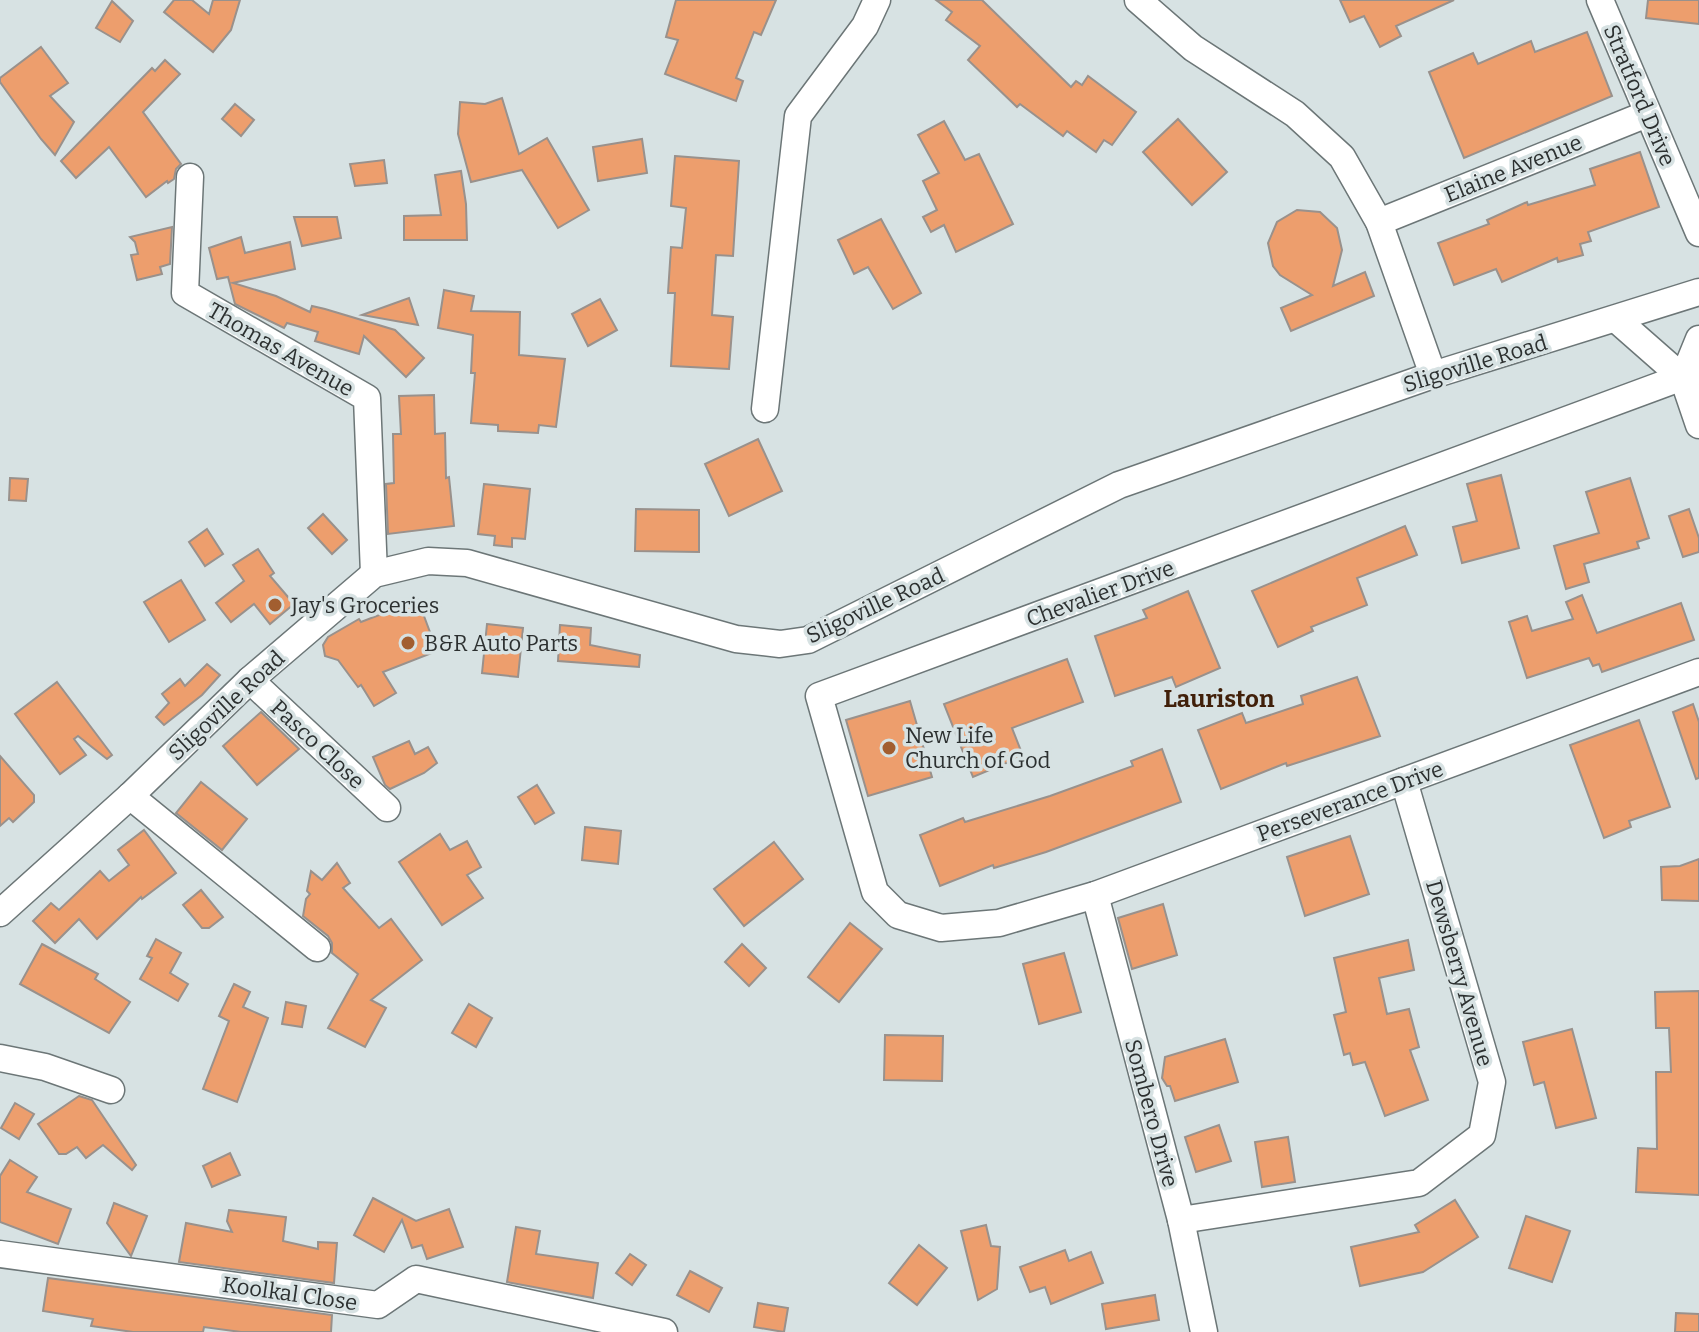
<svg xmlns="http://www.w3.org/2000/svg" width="1699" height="1332" font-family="Bitter,serif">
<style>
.building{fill:#ed9e6d;stroke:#99918c;stroke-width:2}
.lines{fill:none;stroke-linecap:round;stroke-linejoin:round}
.minor-casing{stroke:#6c7677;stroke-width:29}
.minor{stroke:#fff;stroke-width:26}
.poi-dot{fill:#a25e30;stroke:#d7e2e3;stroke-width:3}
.labels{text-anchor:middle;stroke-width:7;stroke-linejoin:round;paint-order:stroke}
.street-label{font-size:22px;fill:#2c3030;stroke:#d7e2e3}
.poi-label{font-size:22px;fill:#2c3030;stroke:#d7e2e3;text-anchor:start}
.neighbourhood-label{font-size:24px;font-weight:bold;fill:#41200a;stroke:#d7e2e3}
</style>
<rect width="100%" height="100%" fill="#d7e2e3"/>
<g class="building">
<path d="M174,0H192L209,14L213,0H240L231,30L213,52L164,12Z"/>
<path d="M676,0H776L761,35L754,32L736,78L743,81L736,101L665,74L678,40L666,37Z"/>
<path d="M936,0H982L1071,87L1076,81L1082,85L1088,76L1136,112L1112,145L1104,140L1096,152L1067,131L1063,136L1020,104L1017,107L968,60L980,46L946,20L952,12Z"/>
<path d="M1340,0H1454L1396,26L1401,36L1380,47L1364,16L1350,22Z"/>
<path d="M1648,0H1699V24L1646,18Z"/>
<path d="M112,1L133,21L120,42L96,28Z"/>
<path d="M1587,32L1612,96L1464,158L1429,72L1473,53L1478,64L1531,41L1535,52Z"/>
<path d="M41,47L68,83L50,96L74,122L55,155L41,139L0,82V78Z"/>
<path d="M165,60L180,74L143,112L181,164L176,169L174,179L168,183L167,181L146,197L109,147L76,178L61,161L152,68L155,71Z"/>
<path d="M502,98L519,154L547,138L589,210L558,228L522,170L471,182L458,134L460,102L485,104Z"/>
<path d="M235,104L254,120L241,136L222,119Z"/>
<path d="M1178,119L1227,172L1192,205L1143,152Z"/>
<path d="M944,121L965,160L979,154L1013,224L956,252L944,225L931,232L923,217L937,210L923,181L939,173L918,135Z"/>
<path d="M642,139L647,173L598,181L593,147Z"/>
<path d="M1640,152L1659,207L1588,232L1591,241L1580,244L1583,255L1558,262L1557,258L1502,282L1496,269L1454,285L1438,243L1489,224L1487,220L1527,202L1528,205L1595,185L1590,169Z"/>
<path d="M675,156L739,161L733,256L716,255L712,315L733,317L729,369L671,366L675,293H668L671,247L682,248L686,208L671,206Z"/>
<path d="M384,160L387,183L355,186L350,164Z"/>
<path d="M461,171L466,204L467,240H404V216L441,215L435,175Z"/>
<path d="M1297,210L1320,212L1337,228L1342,250L1333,286L1365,272L1374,296L1291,331L1281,308L1312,295L1280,275L1273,266L1268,243L1277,222Z"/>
<path d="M294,217H337L341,238L302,246Z"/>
<path d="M881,219L921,293L893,309L868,267L854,274L838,240Z"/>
<path d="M172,227L170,264L160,267L162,274L137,280L131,255L138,254L135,242L130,237Z"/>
<path d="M241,237L245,253L290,242L295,269L233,283L276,296L310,312L312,306L325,309L395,330L424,358L406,377L364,336L359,354L315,341L318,332L287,323L284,328L235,304L228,277L217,279L209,248Z"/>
<path d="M444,290L474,296L471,311L520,312L519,355L565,359L556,427L539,425L538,433L498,431V425L471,423L475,373H471L473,335L438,328Z"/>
<path d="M409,298L418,325L362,315Z"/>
<path d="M600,299L617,330L588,346L572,314Z"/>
<path d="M434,395L435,434L445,433L446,478L449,477L454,526L388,534L386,484L394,483L393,434H401L399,396Z"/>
<path d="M758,439L782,491L729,516L705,464Z"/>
<path d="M1501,475L1519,548L1462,563L1453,527L1477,521L1467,484Z"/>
<path d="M10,478L28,479L26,501L9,500Z"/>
<path d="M1630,478L1649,538L1637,542L1639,548L1584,564L1589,582L1566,589L1554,546L1599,533L1586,492Z"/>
<path d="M484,484L530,489L525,539L512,538V547L494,545L495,536L478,534Z"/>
<path d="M636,509L699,510V552L635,551Z"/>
<path d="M1689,509L1699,538V552L1683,557L1669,516Z"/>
<path d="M323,514L347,540L332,554L308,528Z"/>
<path d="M1405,526L1417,555L1357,578L1367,605L1311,627L1313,631L1278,647L1252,591Z"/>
<path d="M207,529L223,554L205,566L189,542Z"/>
<path d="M258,549L274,573L270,576L294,604L270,624L254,604L231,622L216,603L244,581L233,565Z"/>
<path d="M181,580L205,620L169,642L144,602Z"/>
<path d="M1188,591L1220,668L1176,687L1172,677L1115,696L1095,636L1147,618L1143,610Z"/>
<path d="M1582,595L1597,633L1681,603L1694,640L1602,672L1599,664L1593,666L1589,658L1527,678L1509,622L1527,616L1532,631L1573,619L1566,602Z"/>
<path d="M418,600L437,651L383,672L396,693L374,706L361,685L358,687L338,660L325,656L323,645L328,637L359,619L361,622Z"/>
<path d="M487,624L523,628L518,677L482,673Z"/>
<path d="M560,625L591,628L590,645L640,655L639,667L558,661Z"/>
<path d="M1067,659L1083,702L1012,728L1023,756L973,777L944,704Z"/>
<path d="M207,664L220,675L202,695L164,725L156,717L169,703L162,694L180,679L185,686Z"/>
<path d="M1357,677L1380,736L1287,766L1286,763L1221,789L1198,730L1242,713L1246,723L1303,704L1301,696Z"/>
<path d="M57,682L112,755L107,759L78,736L74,739L86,755L60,774L15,714Z"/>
<path d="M910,701L932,777L868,796L846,720Z"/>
<path d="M1693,704L1699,722V778L1696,779L1673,712Z"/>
<path d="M261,712L299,749L257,785L223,746Z"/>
<path d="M1639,720L1670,807L1629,821L1631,827L1604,838L1570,745Z"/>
<path d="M409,741L415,754L428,747L437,763L424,773L390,789L385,785L373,757Z"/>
<path d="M1162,749L1181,802L1046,852L994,868L993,865L940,886L920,835L963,818L965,822L1050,796L1133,766L1131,761Z"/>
<path d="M0,756L34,795V802L13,822L9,818L0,826Z"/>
<path d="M201,782L247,819L222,850L176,813Z"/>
<path d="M537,785L554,813L535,824L518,797Z"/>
<path d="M585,827L621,831L618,864L582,860Z"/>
<path d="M144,830L176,873L142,899L141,897L97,939L79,919L55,943L33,921L51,903L59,910L100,871L109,881L129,865L118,850Z"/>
<path d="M440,834L450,850L467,841L481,867L467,875L483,898L442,925L399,862Z"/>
<path d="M1350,836L1369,894L1305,916L1287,857Z"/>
<path d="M774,842L803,879L744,926L714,889Z"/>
<path d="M1699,859V901L1662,900L1661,867L1680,866Z"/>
<path d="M337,863L350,883L343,888L379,928L391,919L422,960L371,1000L386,1008L365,1047L328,1028L358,974L332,953V943L328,936L303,916L306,899L310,894L307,891L311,871L322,880Z"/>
<path d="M201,890L223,917L209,928H202L183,905Z"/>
<path d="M1163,904L1177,955L1132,969L1118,918Z"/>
<path d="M850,923L882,949L839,1002L808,977Z"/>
<path d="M156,939L181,953L170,973L188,984L178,1001L140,979L152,958L147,956Z"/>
<path d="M1408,940L1414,970L1379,978L1387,1014L1409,1009L1419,1047L1410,1050L1428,1100L1385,1116L1365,1062L1353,1065L1350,1053L1344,1055L1334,1015L1346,1012L1334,958Z"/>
<path d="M42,944L98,974L95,979L130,1002L109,1033L20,984Z"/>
<path d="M742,944L766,968L749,986L725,962Z"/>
<path d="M1064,953L1081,1012L1039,1024L1023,964Z"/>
<path d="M234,984L250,992L243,1007L268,1018L237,1102L203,1089L229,1021L219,1016Z"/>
<path d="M1699,991V1195L1636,1192L1638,1148L1657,1149L1656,1072H1671L1669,1028H1656L1655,992Z"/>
<path d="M286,1002L306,1006L302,1027L282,1024Z"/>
<path d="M469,1004L492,1018L476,1047L452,1033Z"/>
<path d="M1572,1029L1596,1118L1556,1128L1544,1082L1534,1085L1523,1042Z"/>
<path d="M885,1035L943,1036L942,1081L884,1080Z"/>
<path d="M1225,1039L1238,1082L1175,1101L1170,1086H1167L1162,1078L1165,1057Z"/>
<path d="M79,1096L92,1100L136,1165L132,1170L103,1145L86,1158L77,1147L66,1154H59L38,1124Z"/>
<path d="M15,1103L34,1114L19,1139L1,1128Z"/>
<path d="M1219,1125L1231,1161L1196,1172L1185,1137Z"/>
<path d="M1288,1137L1295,1182L1262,1187L1255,1142Z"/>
<path d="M230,1153L240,1175L212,1187L203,1166Z"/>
<path d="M10,1160L37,1177L27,1192L71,1209L58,1244L0,1222V1176Z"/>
<path d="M373,1198L416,1221L449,1209L463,1247L427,1259L422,1245L412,1248L402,1220L384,1252L354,1235Z"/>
<path d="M1455,1200L1478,1237L1423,1272L1360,1286L1351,1247L1419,1232L1415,1225Z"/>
<path d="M114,1203L147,1216L131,1256L107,1223Z"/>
<path d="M229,1210L286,1217L283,1241L318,1249V1242L337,1243L334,1283L179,1262L186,1223L232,1232L227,1221Z"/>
<path d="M1526,1216L1570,1231L1552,1282L1509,1268Z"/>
<path d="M986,1225L991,1246L1000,1247L997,1289L978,1300L961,1231Z"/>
<path d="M516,1227L540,1231L536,1254L598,1263L593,1298L507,1282Z"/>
<path d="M919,1245L947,1268L917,1305L889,1283Z"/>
<path d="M1065,1250L1069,1261L1091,1252L1103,1283L1051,1304L1045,1287L1030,1292L1020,1267Z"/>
<path d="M630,1254L646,1265L632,1285L616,1273Z"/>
<path d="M690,1271L722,1288L709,1312L677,1295Z"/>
<path d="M48,1278L332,1315L331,1332H241L204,1327L203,1332H133L91,1326L93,1319L43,1311Z"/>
<path d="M1155,1295L1159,1320L1106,1329L1102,1304Z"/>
<path d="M758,1303L788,1308L784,1332L754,1327Z"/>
<path d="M1676,1313L1699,1314V1332H1675Z"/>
</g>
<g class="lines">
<g class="minor-casing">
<g id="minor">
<path d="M1138,0L1193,48L1295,114L1342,157L1379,222L1433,375"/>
<path d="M1600,0L1699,233"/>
<path d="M190,177L185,293L367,398L374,574"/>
<path d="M1379,222L1647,114"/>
<path d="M1617,320L1683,378L1699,425"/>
<path d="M1699,371L819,696L875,892L898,915L941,928L999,923L1095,895L1699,672"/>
<path d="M1683,378L1699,339"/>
<path d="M765,409L798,116L865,26L877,0"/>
<path d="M250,680L387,808"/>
<path d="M130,796L317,948"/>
<path d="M1095,895L1181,1220L1204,1332"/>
<path d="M0,913L130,796L250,680L374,574L428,561L467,563L736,639L780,644L808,640L1119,485L1433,375L1699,292"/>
<path d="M0,1058L45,1067L111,1090"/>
<path d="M1181,1220L1419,1183L1482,1135L1492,1082L1404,781"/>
<path d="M0,1254L378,1305L416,1279L664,1332"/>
</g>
</g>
<use href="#minor" class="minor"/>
</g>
<g class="poi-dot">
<circle cx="275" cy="605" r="8"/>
<circle cx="408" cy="643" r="8"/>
<circle cx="889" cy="748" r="8"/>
</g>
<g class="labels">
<g class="street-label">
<text transform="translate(1640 95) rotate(67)" y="8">Stratford Drive</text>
<text transform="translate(1513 168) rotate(-22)" y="8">Elaine Avenue</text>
<text transform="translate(281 349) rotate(30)" y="8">Thomas Avenue</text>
<text transform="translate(1475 363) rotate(-17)" y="8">Sligoville Road</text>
<text transform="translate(1100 593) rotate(-20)" y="8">Chevalier Drive</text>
<text transform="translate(875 605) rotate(-25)" y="8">Sligoville Road</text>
<text transform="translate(226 705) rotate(-43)" y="8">Sligoville Road</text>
<text transform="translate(318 744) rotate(43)" y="8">Pasco Close</text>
<text transform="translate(1350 801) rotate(-20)" y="8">Perseverance Drive</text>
<text transform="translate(1460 973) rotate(74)" y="8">Dewsberry Avenue</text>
<text transform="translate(1152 1113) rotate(75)" y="8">Sombero Drive</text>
<text transform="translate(290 1293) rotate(8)" y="8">Koolkal Close</text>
</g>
<g class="poi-label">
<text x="291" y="613">Jay's Groceries</text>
<text x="424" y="651">B&amp;R Auto Parts</text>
<text x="905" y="743">New Life<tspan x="905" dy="25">Church of God</tspan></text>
</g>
<g class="neighbourhood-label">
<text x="1219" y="707">Lauriston</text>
</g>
</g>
</svg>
